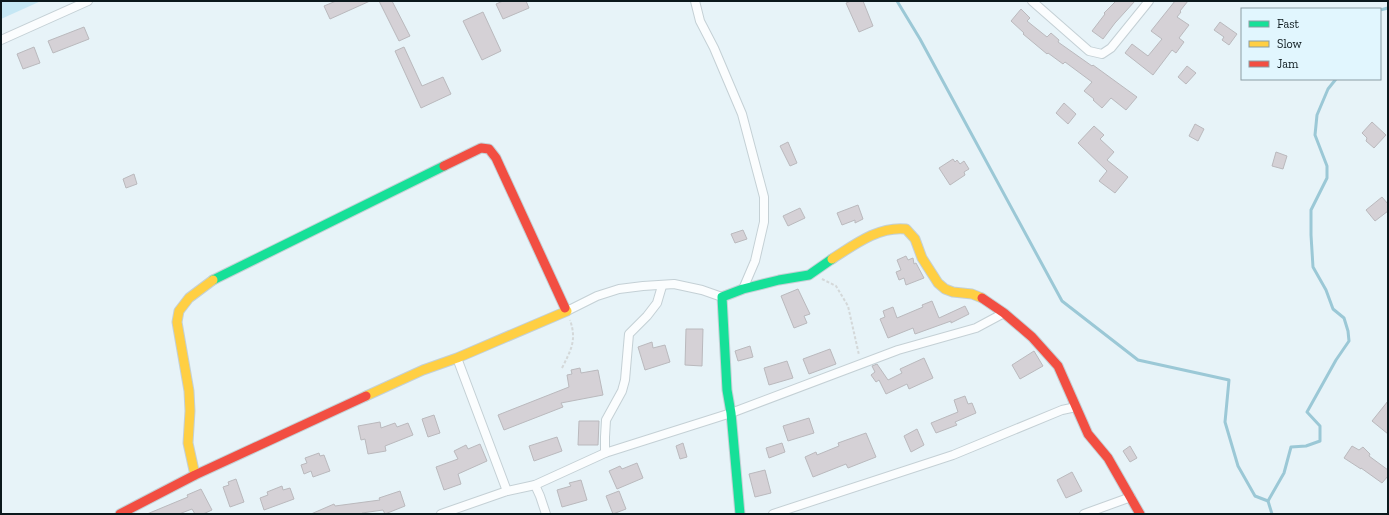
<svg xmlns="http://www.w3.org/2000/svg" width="1389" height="515" font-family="'Zilla Slab',serif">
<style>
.green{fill:#c5e7f4}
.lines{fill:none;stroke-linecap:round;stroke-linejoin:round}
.stream{stroke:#9bc8d6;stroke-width:3}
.building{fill:#d5d1d6;stroke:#bab9bd}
.street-casing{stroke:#c4d0d5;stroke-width:10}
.fast-casing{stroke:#c4d0d5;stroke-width:11}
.slow-casing{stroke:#c4d0d5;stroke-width:11}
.jam-casing{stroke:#c4d0d5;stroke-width:11}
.path{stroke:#d4d8d9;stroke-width:2;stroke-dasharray:3 2;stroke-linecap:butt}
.street{stroke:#fbfdfe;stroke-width:8}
.fast{stroke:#16e098;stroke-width:9}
.slow{stroke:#ffcf43;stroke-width:9}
.jam{stroke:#f24e42;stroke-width:9}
</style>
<rect width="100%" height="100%" fill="#e7f3f8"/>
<path class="green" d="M1,1H41L1,19Z"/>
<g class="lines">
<g class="stream">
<path d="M897,1L920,39L1062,301L1138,360L1229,380L1225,422L1238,466L1255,496L1268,501"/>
<path d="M1380,10L1388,8"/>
<path d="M1272,514L1268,501L1284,473L1291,447L1306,446L1320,441V426L1307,412L1336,360L1349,341L1348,331L1344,318L1333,309L1326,290L1313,267L1311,235V210L1327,178V166L1315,135L1317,115L1328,89L1336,79"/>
</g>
</g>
<g class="building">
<path d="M336,1H370L330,19L324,6Z"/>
<path d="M379,1H392L410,36L399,41Z"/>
<path d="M503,1H526L529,8L503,19L496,4Z"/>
<path d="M851,1H863L873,26L859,32L846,3Z"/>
<path d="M1116,1H1135L1115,23L1103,39L1092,31L1105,14L1104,13Z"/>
<path d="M1175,1H1188L1180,11L1181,12L1177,17L1189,25L1179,38L1184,42L1176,53L1172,50L1153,75L1125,53L1132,44L1148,56L1162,39L1151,31Z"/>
<path d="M1021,9L1030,18L1027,21L1047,37L1051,33L1059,40L1058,42L1092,66L1093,65L1137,97L1126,110L1111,98L1102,108L1093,100L1094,99L1084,91L1092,82L1065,62L1063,64L1048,53L1047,54L1023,34L1024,33L1011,21Z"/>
<path d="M483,12L501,51L482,60L463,21Z"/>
<path d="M1220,22L1237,34L1229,45L1222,40L1224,37L1214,30Z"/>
<path d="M84,27L89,39L53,53L48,41Z"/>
<path d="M34,47L40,63L23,69L17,54Z"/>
<path d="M404,47L422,86L443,77L451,94L421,108L395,51Z"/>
<path d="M1187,66L1196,73L1186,84L1178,77Z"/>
<path d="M1064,103L1076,114L1068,124L1056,113Z"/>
<path d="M1372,122L1386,135L1374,148L1366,141L1367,138L1362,133Z"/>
<path d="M1195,124L1204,129L1198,141L1189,136Z"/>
<path d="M1094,126L1104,135L1100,139L1114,152L1107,160L1128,177L1115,193L1099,181L1107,171L1078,143Z"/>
<path d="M788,142L797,163L790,166L780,146Z"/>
<path d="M1276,152L1287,156L1283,169L1272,166Z"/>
<path d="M953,159L955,162L957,160L960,164L964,161L969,169L964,172L965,175L950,185L939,168Z"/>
<path d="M134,174L137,184L126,188L123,179Z"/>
<path d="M1382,197L1388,204V211L1375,221L1366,210Z"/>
<path d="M858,205L863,219L855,223V220L842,225L837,213Z"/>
<path d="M800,208L805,218L788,226L783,216Z"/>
<path d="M743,230L747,239L735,243L731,234Z"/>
<path d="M906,256L908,260L913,258L914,264L916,263L924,278L906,285L904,278L899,280L896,272L901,270L897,260Z"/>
<path d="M798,289L810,314L804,316L807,323L794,328L781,296Z"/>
<path d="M932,301L939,318L965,306L969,314L951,323V321L915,334L913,328L888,338L880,319L885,317L883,311L893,307L897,318L923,307L922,305Z"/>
<path d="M686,329H703L702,366L685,365Z"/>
<path d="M652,342L653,348L665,345L670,362L645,370L638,347Z"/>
<path d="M750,346L753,357L738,361L735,351Z"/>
<path d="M830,349L836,364L809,374L803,359Z"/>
<path d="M1034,351L1043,366L1020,379L1012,365Z"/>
<path d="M924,358L933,378L909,389L907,384L886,394L879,380L876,382L871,375L875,372L872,366L877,364L888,380L902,373L900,369Z"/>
<path d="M787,361L793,378L769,385L764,368Z"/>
<path d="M580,368L581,373L598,370L603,395L561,403L563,407L504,430L498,415L569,387L567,375L572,374L571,370Z"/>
<path d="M965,396L968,404L972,403L976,413L955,422L957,425L936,433L931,423L958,412L954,400Z"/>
<path d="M1388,401V434L1372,421Z"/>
<path d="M434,415L440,433L428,437L422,419Z"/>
<path d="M809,418L814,433L788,441L783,426Z"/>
<path d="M579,421H599L598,445H578Z"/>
<path d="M380,422L381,428L395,423L397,427L408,423L413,435L385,446L386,451L368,454L365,439L361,440L358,426Z"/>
<path d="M917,429L924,445L911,452L904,436Z"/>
<path d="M866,433L876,457L848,468L846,464L813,477L805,457L816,452L817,455L839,446L838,443Z"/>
<path d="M557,437L562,451L534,461L529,446Z"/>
<path d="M683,443L687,457L680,459L676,446Z"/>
<path d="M782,443L785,452L769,458L766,448Z"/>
<path d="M480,444L487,461L458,474L461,484L444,490L436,467L458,459L454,451L466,445L468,449Z"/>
<path d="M1130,446L1137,458L1130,462L1123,451Z"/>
<path d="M1352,446L1359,450L1363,447L1370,454L1369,456L1388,470V476L1382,483L1361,468V469L1344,458Z"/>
<path d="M319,453L320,456L324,455L330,471L313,477L311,471L304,474L301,465L307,463L305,458Z"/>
<path d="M637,463L643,478L617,489L609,471L620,466L622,469Z"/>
<path d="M765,470L771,493L755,497L749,474Z"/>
<path d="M1072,472L1082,491L1066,498L1057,480Z"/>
<path d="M236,479L244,502L230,507L223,487L229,485L228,482Z"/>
<path d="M581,480L587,500L562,507L557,490L571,486L569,483Z"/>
<path d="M282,486L283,490L290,488L294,499L264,510L260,498L268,495L267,492Z"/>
<path d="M201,489L212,510L203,514H195L192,509L179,514H147L188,497L187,495Z"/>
<path d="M400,491L405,506L385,514L383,510L362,513V514H311L334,504L335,506L380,500L379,498Z"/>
<path d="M619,491L626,509L613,514L606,496Z"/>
</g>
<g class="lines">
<g class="street-casing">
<g id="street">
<path d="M695,1L700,21L714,48L742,114L764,197V222L755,261L743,289"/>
<path d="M1032,1L1089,51L1102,54L1111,48L1149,1"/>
<path d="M1,40L88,1"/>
<path d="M567,311L597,296L619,289L643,286L674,284L702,290L722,297"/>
<path d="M457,358L507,491"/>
<path d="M605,453V437L606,420L622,391L625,380L629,334L647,316L657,303L662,286"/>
<path d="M535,485L540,496L546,514"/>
<path d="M441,514L507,491L535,485L605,453L731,413L898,350L976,328L1004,313"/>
<path d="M773,514L953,455L1062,410L1076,407"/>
<path d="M1084,514L1131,497"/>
</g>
</g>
<g class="fast-casing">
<g id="fast">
<path d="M213,280L444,166"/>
<path d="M740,514L731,413L727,390L722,297L743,289L779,280L809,275L832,259"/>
</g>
</g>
<g class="slow-casing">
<g id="slow">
<path d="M832,259C854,245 878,226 906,229L915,239L922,258L938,283L945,289L953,292L972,294L982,298"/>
<path d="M366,396L423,370L457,358L567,311L565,308"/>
<path d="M195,475L188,443L190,411L189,391L177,322L179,311L189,298L213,280"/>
</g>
</g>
<g class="jam-casing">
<g id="jam">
<path d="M444,166L481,148L489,149L496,158L565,308"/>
<path d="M982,298L1004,313L1032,337L1058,366L1088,434L1108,458L1140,514"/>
<path d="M120,514L195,475L366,396"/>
</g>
</g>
<g class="path">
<path d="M822,279L836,286L848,306L859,355"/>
<path d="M562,368C571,350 577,340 570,320"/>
</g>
<use href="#street" class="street"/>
<use href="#fast" class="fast"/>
<use href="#slow" class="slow"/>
<use href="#jam" class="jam"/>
</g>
<rect width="1389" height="515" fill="none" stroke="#0b181c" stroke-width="4"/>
<rect x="1241" y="8" width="140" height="72" fill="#e1f6fe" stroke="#8b9da4"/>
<rect x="1249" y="21" width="20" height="6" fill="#16e098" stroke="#8b9da4"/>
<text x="1277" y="28" font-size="12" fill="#0b181c">Fast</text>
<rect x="1249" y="41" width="20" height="6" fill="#ffcf43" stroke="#8b9da4"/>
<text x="1277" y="48" font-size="12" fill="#0b181c">Slow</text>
<rect x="1249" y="61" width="20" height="6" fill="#f24e42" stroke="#8b9da4"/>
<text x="1277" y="68" font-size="12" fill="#0b181c">Jam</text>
</svg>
